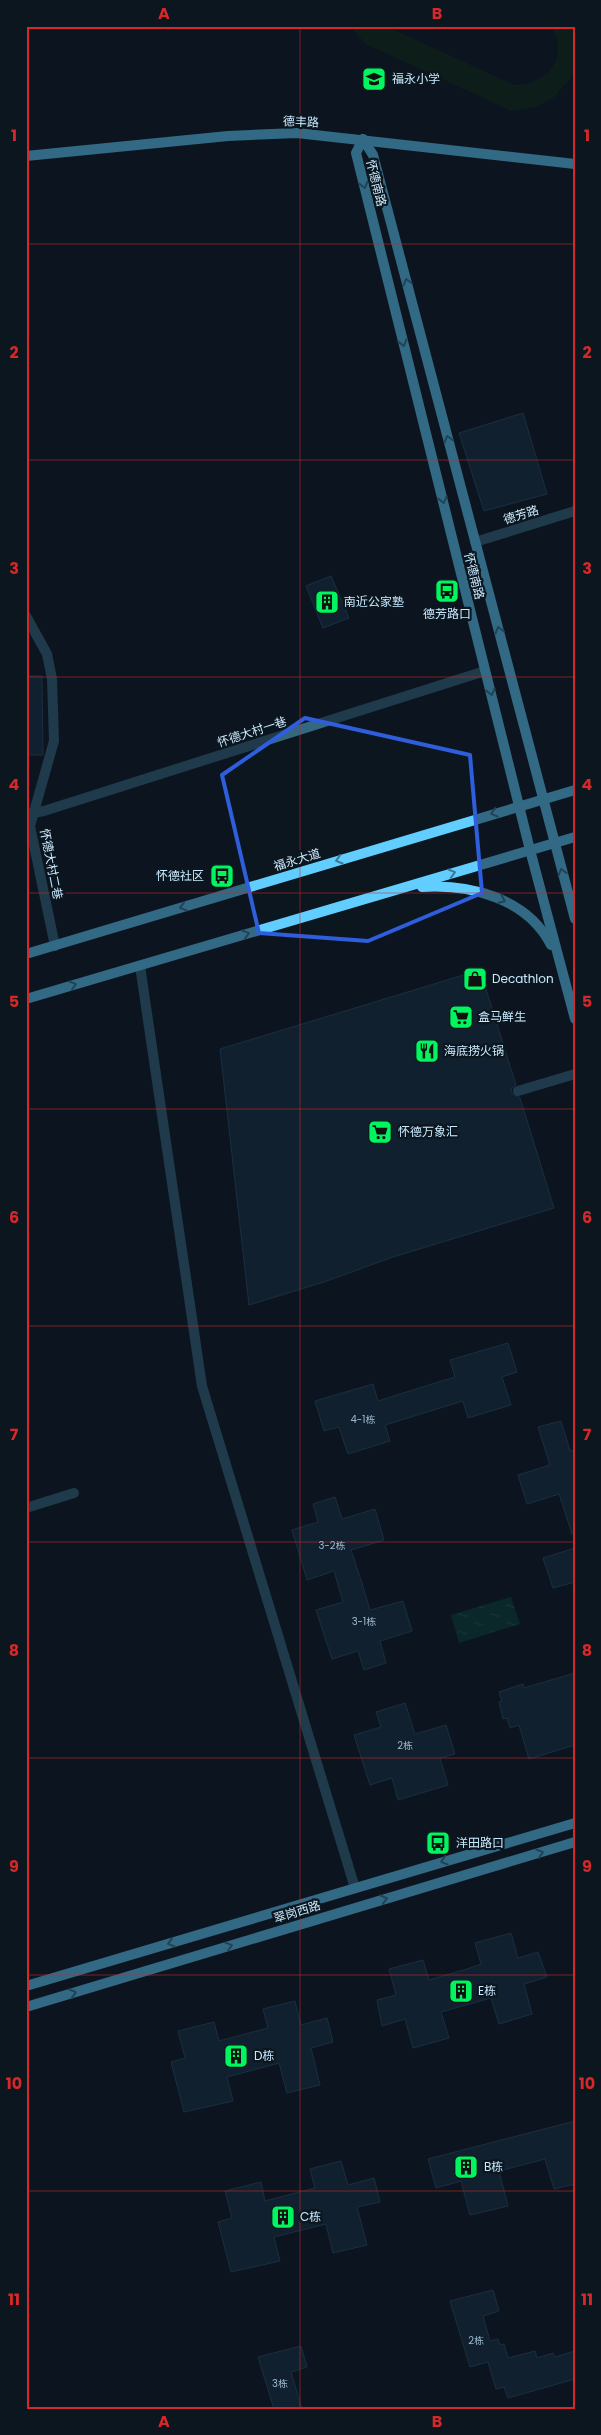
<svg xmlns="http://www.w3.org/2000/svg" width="601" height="2435" font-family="Poppins,'Noto Sans SC',sans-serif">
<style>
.pitch{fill:#0f2915}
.water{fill:url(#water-ripples)}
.building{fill:#172d41;stroke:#294c6d}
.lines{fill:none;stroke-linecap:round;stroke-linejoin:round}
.lane{stroke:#356880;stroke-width:10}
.street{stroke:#356880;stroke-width:10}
.secondary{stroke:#61ceff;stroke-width:10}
.oneway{stroke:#3b7b9a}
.marked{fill:none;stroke:#2e5edc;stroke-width:4;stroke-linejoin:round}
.grid{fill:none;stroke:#d62828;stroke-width:1;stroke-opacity:0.55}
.labels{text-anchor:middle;stroke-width:4.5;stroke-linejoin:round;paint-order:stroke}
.number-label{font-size:10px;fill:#9dbbd0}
.poi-label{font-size:12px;fill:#caeaff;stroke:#0c161f;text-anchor:start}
.street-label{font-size:12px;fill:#caeaff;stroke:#0c161f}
.neatline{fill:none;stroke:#d62828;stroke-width:2}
.grid-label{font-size:16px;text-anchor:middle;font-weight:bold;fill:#d62828}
</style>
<defs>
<pattern id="water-ripples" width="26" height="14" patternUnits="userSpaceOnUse" patternTransform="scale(1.25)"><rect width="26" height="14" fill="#073d38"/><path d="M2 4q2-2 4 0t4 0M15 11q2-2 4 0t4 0" fill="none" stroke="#2a5956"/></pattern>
</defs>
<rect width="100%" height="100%" fill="#0c161f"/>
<path class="pitch" d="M350,26H385L514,85C548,85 570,57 551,26H575V66L570,79L553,98L535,107L512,111L366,44Z"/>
<path class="water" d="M511,1597L520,1624L459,1643L451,1615Z"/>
<g class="building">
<path d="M523,413L547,494L484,511L459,433Z"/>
<path d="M331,576L349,618L323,628L306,586Z"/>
<path d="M26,676H42L43,755H26Z"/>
<path d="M480,970L516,1085L511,1089L512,1093L520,1098L554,1208L393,1257L324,1282L249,1305L220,1049Z"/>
<path d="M508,1343L517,1372L502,1377L511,1405L468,1418L463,1401L385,1425L390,1441L348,1454L339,1427L324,1431L315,1401L373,1384L378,1401L416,1389L455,1377L450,1360Z"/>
<path d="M561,1421L570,1451L575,1450V1534H572L559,1494L527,1504L518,1475L550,1465L538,1427Z"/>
<path d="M335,1497L342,1519L375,1509L384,1540L351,1550L361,1580L370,1610L403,1601L412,1631L380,1641L386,1663L364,1670L358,1651L332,1659L316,1610L343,1602L334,1571L307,1580L292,1530L318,1522L313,1504Z"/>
<path d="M575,1548V1582L553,1588L543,1558Z"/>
<path d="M575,1673V1745L529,1759L519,1725L510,1728L507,1718L503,1719L499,1702L502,1701L499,1692L523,1684L524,1688Z"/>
<path d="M405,1703L415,1734L446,1725L455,1754L440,1758L448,1785L398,1800L392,1778L370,1785L354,1735L381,1727L376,1712Z"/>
<path d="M511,1933L518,1958L538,1952L547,1977L524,1984L532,2014L499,2024L491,1998L441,2012L449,2038L413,2048L405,2019L382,2026L377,2000L396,1995L389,1969L423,1960L429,1980L467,1969L481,1964L475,1943Z"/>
<path d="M295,2001L301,2025L327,2018L333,2042L311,2048L320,2085L287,2093L279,2063L227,2077L233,2101L184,2112L171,2062L185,2058L178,2031L214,2022L219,2041L268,2028L263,2009Z"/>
<path d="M575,2121V2184L554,2189L545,2159L499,2171L508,2206L470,2215L461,2181L436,2188L428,2159Z"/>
<path d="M341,2161L348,2185L374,2178L380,2202L357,2207L367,2245L333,2253L326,2224L274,2237L280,2261L231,2272L218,2222L232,2218L225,2191L261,2182L265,2201L315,2188L310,2169Z"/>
<path d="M493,2290L499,2311L483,2316L490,2341L498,2339L500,2345L504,2344L508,2358L535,2351L537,2358L553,2353L555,2357L575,2351V2379L508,2398L504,2387L496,2389L488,2362L470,2367L450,2301Z"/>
<path d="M301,2346L307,2367L291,2372L302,2409H274L258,2357Z"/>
</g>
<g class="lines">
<g class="lane">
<path d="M26,616L47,654L52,679L54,741L30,826L55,946"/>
<path d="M26,814L44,811L485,671"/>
</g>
<g class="street">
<path d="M475,542L575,511"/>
<path d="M140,966L202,1386L355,1888"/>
<path d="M518,1091L575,1074"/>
<path d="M26,1508L74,1493"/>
</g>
<g class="secondary">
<path d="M363,139L356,153L530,850L575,1019"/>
<path d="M363,139L373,155L575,919"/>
<path d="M26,156L228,136L297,133L575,164"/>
<path d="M422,887C470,884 527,898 551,945"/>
<path d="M26,954L575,790"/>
<path d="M26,999L575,837"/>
<path d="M26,1986L575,1823"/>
<path d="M26,2007L575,1842"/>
</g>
</g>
<defs><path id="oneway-chevron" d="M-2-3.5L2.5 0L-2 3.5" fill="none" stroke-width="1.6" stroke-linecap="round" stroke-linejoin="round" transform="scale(1.25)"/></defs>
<g class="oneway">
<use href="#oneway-chevron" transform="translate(364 185) rotate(76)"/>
<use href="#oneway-chevron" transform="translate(407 282) rotate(-105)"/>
<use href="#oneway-chevron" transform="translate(403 343) rotate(76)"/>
<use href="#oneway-chevron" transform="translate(448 439) rotate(-105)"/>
<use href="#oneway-chevron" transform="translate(443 500) rotate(76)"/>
<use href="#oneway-chevron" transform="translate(499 630) rotate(-105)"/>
<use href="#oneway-chevron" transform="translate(491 692) rotate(76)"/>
<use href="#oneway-chevron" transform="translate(494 813) rotate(163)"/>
<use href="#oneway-chevron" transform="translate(339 860) rotate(163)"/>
<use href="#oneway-chevron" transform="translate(562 872) rotate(-105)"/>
<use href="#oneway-chevron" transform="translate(452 873) rotate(-16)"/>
<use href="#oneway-chevron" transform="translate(502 900) rotate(25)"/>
<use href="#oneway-chevron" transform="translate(183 907) rotate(163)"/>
<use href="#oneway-chevron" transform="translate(246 934) rotate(-17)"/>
<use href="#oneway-chevron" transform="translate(73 985) rotate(-17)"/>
<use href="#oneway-chevron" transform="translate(540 1853) rotate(-17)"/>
<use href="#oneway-chevron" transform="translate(444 1861) rotate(163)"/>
<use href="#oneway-chevron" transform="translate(384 1899) rotate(-17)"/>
<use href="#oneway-chevron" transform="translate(171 1943) rotate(163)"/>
<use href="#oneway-chevron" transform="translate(229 1946) rotate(-17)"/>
<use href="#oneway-chevron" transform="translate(73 1993) rotate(-17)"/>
</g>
<path d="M0 0H601V2435H0ZM305,718L470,755L482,893L368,941L259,933L222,775Z" fill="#0c161f" fill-opacity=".55" fill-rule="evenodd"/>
<path class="marked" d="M305,718L470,755L482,893L368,941L259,933L222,775Z"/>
<path class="grid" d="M300,26V2409M26,244H575M26,460H575M26,677H575M26,893H575M26,1109H575M26,1326H575M26,1542H575M26,1758H575M26,1975H575M26,2191H575"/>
<defs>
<g id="school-square" transform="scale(1.25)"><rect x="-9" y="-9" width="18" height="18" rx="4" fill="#00f55e" stroke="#0c161f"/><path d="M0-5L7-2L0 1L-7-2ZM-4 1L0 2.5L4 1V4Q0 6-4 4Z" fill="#111"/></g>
<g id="bus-square" transform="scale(1.25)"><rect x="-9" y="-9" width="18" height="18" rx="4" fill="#00f55e" stroke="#0c161f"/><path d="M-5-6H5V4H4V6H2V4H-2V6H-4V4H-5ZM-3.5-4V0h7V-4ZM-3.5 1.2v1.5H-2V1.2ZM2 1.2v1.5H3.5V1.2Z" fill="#111"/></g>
<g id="building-square" transform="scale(1.25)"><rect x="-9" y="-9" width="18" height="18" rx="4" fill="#00f55e" stroke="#0c161f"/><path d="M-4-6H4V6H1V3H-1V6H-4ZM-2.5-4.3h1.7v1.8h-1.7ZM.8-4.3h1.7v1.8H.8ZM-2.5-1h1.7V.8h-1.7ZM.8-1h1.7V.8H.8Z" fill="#111"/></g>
<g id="shop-square" transform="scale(1.25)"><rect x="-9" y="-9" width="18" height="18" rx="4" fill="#00f55e" stroke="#0c161f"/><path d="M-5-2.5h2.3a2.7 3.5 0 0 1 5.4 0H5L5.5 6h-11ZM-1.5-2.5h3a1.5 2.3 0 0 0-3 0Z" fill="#111"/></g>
<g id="supermarket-square" transform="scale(1.25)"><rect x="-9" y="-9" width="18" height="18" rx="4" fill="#00f55e" stroke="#0c161f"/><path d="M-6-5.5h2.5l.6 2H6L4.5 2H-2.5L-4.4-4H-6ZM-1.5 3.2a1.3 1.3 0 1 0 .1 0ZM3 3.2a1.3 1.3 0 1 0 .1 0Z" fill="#111"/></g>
<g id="restaurant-square" transform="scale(1.25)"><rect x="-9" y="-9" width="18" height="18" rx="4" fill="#00f55e" stroke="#0c161f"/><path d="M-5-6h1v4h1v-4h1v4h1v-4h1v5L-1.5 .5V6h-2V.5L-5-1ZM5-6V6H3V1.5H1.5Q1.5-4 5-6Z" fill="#111"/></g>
</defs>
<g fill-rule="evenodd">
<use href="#school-square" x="374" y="79"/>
<use href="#bus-square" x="447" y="591"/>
<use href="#building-square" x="327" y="602"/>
<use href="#bus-square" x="222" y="876"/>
<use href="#shop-square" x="475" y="979"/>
<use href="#supermarket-square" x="461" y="1017"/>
<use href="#restaurant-square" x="427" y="1051"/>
<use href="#supermarket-square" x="380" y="1132"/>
<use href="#bus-square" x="438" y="1843"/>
<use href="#building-square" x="461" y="1991"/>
<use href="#building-square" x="236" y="2056"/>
<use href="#building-square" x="466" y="2167"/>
<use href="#building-square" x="283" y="2217"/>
</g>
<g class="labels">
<g class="number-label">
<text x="363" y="1423">4-1栋</text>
<text x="332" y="1549">3-2栋</text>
<text x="364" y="1625">3-1栋</text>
<text x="405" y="1749">2栋</text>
<text x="476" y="2344">2栋</text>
<text x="280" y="2387">3栋</text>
</g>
<g class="poi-label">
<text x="392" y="83">福永小学</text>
<text x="344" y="606">南近公家塾</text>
<text x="447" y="618" text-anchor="middle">德芳路口</text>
<text x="204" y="880" text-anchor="end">怀德社区</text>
<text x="492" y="983">Decathlon</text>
<text x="478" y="1021">盒马鲜生</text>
<text x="444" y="1055">海底捞火锅</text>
<text x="398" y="1136">怀德万象汇</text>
<text x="456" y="1847">洋田路口</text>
<text x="478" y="1995">E栋</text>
<text x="254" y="2060">D栋</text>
<text x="484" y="2171">B栋</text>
<text x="300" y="2221">C栋</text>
</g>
<g class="street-label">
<text transform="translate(301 122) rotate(2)" y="4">德丰路</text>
<text transform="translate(376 183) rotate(76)" y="4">怀德南路</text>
<text transform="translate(521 515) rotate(-17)" y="4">德芳路</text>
<text transform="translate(474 576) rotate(76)" y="4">怀德南路</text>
<text transform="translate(252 732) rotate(-18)" y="4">怀德大村一巷</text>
<text transform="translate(297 860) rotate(-17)" y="4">福永大道</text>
<text transform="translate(51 864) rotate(79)" y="4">怀德大村二巷</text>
<text transform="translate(297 1912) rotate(-17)" y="4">翠岗西路</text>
</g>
</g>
<rect width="601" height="2435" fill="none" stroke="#0c161f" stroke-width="55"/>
<rect x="28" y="28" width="546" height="2380" class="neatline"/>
<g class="grid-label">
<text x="164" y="19">A</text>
<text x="437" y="19">B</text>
<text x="14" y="141">1</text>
<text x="587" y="141">1</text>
<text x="14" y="358">2</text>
<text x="587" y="358">2</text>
<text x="14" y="574">3</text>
<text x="587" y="574">3</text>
<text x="14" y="790">4</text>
<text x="587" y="790">4</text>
<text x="14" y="1007">5</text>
<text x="587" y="1007">5</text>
<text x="14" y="1223">6</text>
<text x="587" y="1223">6</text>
<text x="14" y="1440">7</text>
<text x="587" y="1440">7</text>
<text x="14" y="1656">8</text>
<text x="587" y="1656">8</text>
<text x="14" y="1872">9</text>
<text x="587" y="1872">9</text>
<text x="14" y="2089">10</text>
<text x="587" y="2089">10</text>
<text x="14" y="2305">11</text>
<text x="587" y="2305">11</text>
<text x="164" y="2427">A</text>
<text x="437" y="2427">B</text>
</g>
</svg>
